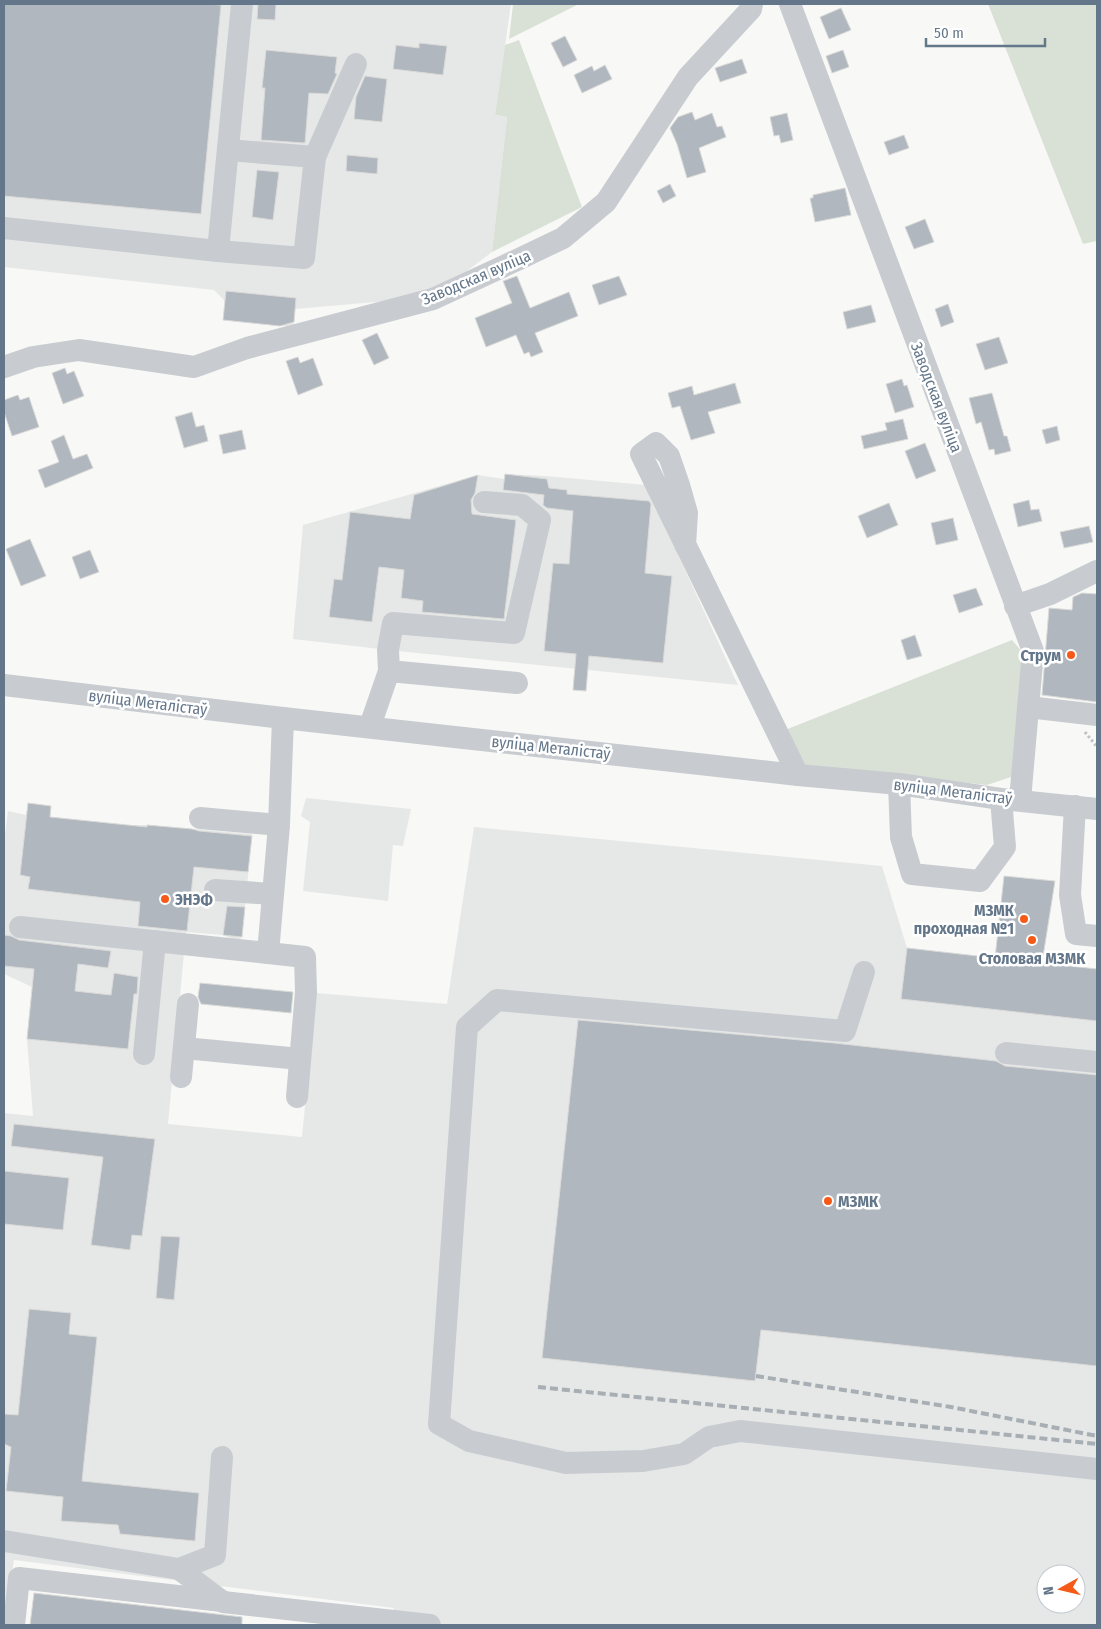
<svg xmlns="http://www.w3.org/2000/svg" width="1101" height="1629" font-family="'Fira Sans Condensed',sans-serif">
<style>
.built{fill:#e6e8e7;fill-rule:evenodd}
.green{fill:#d9e1d6}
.building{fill:#b0b7bf;stroke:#dadad8}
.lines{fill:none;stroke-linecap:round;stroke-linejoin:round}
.path{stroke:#bfc2c4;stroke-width:3;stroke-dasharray:2.5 2.5;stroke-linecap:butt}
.minor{stroke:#c8ccd0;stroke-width:22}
.rail{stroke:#a7aeb4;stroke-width:4;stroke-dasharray:8 4;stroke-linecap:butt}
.poi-dot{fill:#f55a19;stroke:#fff;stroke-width:2}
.labels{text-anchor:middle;stroke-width:5;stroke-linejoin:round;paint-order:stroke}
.street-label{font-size:16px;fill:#64778a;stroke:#fff}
.poi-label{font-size:16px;font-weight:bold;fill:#64778a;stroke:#fff;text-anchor:end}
</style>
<rect width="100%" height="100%" fill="#f8f9f6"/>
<g class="built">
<path d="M4,4H511L495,115L507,117L492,252L451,283L387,301L295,309L293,327L223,320L225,301L214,290L4,267Z"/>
<path d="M505,474L546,476L646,485L738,685L397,651L293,639L303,525L478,475L504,479Z"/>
<path d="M306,798L411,809L403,846L393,845L388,901L303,891L310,822L301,816Z"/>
<path d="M28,803L51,806L50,817L126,825H147L252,834L245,907L240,942L223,935L186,932L168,1124L302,1137L316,993L447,1004L474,827L882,866L907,948L1097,969V1625H387L394,1608L14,1560L4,1625V1113L33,1116L27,1039L32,987L4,974V842L8,811L26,815ZM1046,1574H1076V1604H1046Z"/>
</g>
<g class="green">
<path d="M513,4H579L509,39Z"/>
<path d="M988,4H1097V241L1083,244Z"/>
<path d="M519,40L582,207L492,252L507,117L495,115L505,45Z"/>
<path d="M1012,640L1024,654L1014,776L987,785L802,765L785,730Z"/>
</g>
<g class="building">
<path d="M4,4H206L221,5L201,214L4,196Z"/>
<path d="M258,4H276L275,20L257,19Z"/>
<path d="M841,8L851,30L829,39L820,17Z"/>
<path d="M565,36L577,60L563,67L551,43Z"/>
<path d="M419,43L447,46L443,75L393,69L396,45L419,48Z"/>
<path d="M266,50L337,57L335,73L337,74L328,94L309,93L305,143L261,140L265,88H262Z"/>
<path d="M843,50L849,67L832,73L826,56Z"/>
<path d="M742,59L747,73L720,82L715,68Z"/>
<path d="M605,65L612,79L582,93L574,75L592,66L594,71Z"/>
<path d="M365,76L387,79L382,122L354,119L356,97Z"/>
<path d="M692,112L695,120L712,113L717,127L722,126L726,137L699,148L706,172L687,178L677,144L670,128L678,117Z"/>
<path d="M787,113L793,140L781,143L779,135L774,136L770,117Z"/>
<path d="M904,135L909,148L889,155L884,142Z"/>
<path d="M347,155L378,158L377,174L346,171Z"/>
<path d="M257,170L279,172L273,220L252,217Z"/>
<path d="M670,184L676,196L663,203L657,191Z"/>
<path d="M845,188L851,215L815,222L810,198H813V195Z"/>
<path d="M925,219L934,242L914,249L905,227Z"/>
<path d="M517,276L530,308L569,292L578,316L535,333L543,352L531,357L529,352L524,354L516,335L486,347L475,318L512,303L503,281Z"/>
<path d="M619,276L627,295L599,305L592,285Z"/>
<path d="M226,291L296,298L294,322L280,326L223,320Z"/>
<path d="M948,304L954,322L941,327L935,309Z"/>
<path d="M871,305L876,322L847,329L843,312Z"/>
<path d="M377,333L389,358L374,365L362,340Z"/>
<path d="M999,337L1008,363L985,370L976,344Z"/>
<path d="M298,357L300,363L313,358L323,385L298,395L286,361Z"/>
<path d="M65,368L67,374L74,371L84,396L63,404L52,373Z"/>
<path d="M902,379L904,386L907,385L914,407L895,413L886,384Z"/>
<path d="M735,383L741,403L708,412L715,433L691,440L680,406L672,408L668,393L692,386L694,395Z"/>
<path d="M992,393L1004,436H1007L1011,451L995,455L994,449L989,450L981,422L976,424L969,398Z"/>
<path d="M18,395L20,400L29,397L39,427L12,436L4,412V400Z"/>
<path d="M192,412L196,427L204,425L208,441L184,448L175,417Z"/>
<path d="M903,419L908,439L864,449L861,436L887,430L885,423Z"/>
<path d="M1057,426L1060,440L1046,444L1042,430Z"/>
<path d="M242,430L246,449L223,454L219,435Z"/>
<path d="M64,435L73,459L87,454L93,468L45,488L38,470L59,462L51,441Z"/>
<path d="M925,443L936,471L916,479L905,451Z"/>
<path d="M505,474L547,479L549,488L567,490V494L649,501L651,504L645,573L672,576L663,663L589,656L586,691L573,690L576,654L544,651L553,563L569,564L573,511L547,508L543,505L544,495L503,490Z"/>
<path d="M478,475L475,493L471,500L472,514L516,520L504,619L422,612L423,601L401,598L404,570L379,567L372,622L329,617L334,579L342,580L350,512L410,519L414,495Z"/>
<path d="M1029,500L1031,510L1039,509L1042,521L1018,527L1013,504Z"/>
<path d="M889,503L898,525L867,538L858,516Z"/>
<path d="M953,518L958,540L936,545L931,523Z"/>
<path d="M1089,526L1093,542L1064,548L1060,532Z"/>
<path d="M30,539L46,576L21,586L6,549Z"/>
<path d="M90,550L99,572L80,579L72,557Z"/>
<path d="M976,588L983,605L959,613L953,595Z"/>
<path d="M1082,593L1097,594V702L1042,695L1049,608L1072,610L1073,597Z"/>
<path d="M915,635L922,656L907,660L901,640Z"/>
<path d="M28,803L51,806L50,817L147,827V825L192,829L199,831L252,836L248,872L194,867L187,931L138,926L140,902L28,889L30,877L20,875Z"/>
<path d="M1004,876L1055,881L1042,963L1097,969V1021L901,999L907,948L995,958Z"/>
<path d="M227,906L245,907L242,937L223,935Z"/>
<path d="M4,935L11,936L19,940L111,951L108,968L78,964L75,991L111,995L114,973L138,977L137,994H134L128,1049L27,1039L34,969L4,966Z"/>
<path d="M200,983L293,992L291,1013L201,1004L198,997Z"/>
<path d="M578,1020L834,1043L996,1061L1005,1066L1097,1075V1366L761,1330L755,1381L542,1358Z"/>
<path d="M14,1124L155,1139L142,1236L132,1235L130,1250L91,1245L103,1157L11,1146Z"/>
<path d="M4,1171L69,1178L63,1230L4,1224Z"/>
<path d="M161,1236L180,1237L174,1300L156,1298Z"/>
<path d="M29,1309L71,1313L69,1334L97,1337L82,1481L199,1493L195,1541L120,1534L118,1525L61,1521L63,1497L6,1491L11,1447L4,1444V1414L18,1415Z"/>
<path d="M34,1593L242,1617V1625H30Z"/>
</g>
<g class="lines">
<path class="path" d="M1085,732L1097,747"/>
<g class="minor">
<path d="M790,4L1033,651L1020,800"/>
<path d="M315,157L356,64"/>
<path d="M4,228L218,251L242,4"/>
<path d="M218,251L304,258L315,157L228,150"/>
<path d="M4,367L33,357L79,350L194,367L247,348L433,299L517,260L563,238L606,202L688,77L751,9L752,4"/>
<path d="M685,545L687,513L679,485L669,456L656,443L641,454L798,775"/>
<path d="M1015,606L1050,594L1097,571"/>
<path d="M389,671L388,650L393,623L514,633L540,520L522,505L484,502"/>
<path d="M4,685L283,718L798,775L899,784L1001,799L1097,809"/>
<path d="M1028,707L1097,715"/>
<path d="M283,718L279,825L268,953L305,957L306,992L297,1097"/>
<path d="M370,726L389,671L517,683"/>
<path d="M899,784L901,837L912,874L980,881L1005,847L1001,799"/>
<path d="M1075,806L1070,895L1076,934L1097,936"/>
<path d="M200,818L279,825"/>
<path d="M215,890L272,894"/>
<path d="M20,927L268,953"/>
<path d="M864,972L845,1031L497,1000L467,1027L439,1424L469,1441L566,1463L643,1461L684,1454L709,1437L740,1431L1097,1469"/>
<path d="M184,1048L300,1059"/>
<path d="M1006,1053L1097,1062"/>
<path d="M144,1054L155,941"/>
<path d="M181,1077L188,1004"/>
<path d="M4,1541L179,1569L215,1555L222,1457"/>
<path d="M179,1569L223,1602L430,1625"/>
<path d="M14,1625L19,1578L222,1601"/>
</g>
<g class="rail">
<path d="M756,1376L951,1407L1097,1436"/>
<path d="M538,1387L1097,1444"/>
</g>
</g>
<g class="poi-dot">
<circle cx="1071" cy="655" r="5"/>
<circle cx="165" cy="899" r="5"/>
<circle cx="1024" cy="919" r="5"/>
<circle cx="1032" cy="940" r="5"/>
<circle cx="828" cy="1201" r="5"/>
</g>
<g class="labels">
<g class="street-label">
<text transform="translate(476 277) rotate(-23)" y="6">Заводская вуліца</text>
<text transform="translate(937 397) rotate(69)" y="6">Заводская вуліца</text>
<text transform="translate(148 702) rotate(7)" y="6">вуліца Металістаў</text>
<text transform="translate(551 747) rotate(6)" y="6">вуліца Металістаў</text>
<text transform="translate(953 791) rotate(7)" y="6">вуліца Металістаў</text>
</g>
<g class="poi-label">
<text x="1061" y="661">Струм</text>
<text x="175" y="905" text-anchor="start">ЭНЭФ</text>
<text x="1014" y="916">МЗМК<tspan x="1014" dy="18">проходная №1</tspan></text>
<text x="1032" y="964" text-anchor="middle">Столовая МЗМК</text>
<text x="838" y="1207" text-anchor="start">МЗМК</text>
</g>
</g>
<rect width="1101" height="1629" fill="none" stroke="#64778a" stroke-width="10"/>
<g transform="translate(1061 1589) rotate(262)"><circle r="24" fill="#ffffff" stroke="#c1c9d0"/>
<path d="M0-4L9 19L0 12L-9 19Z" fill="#f55a19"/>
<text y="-8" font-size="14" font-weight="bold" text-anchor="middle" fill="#64778a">N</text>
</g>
<path d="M926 38v8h119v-8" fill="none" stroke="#64778a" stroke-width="2.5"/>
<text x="934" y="38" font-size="15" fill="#64778a" stroke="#ffffff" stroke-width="4" paint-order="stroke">50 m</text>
</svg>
